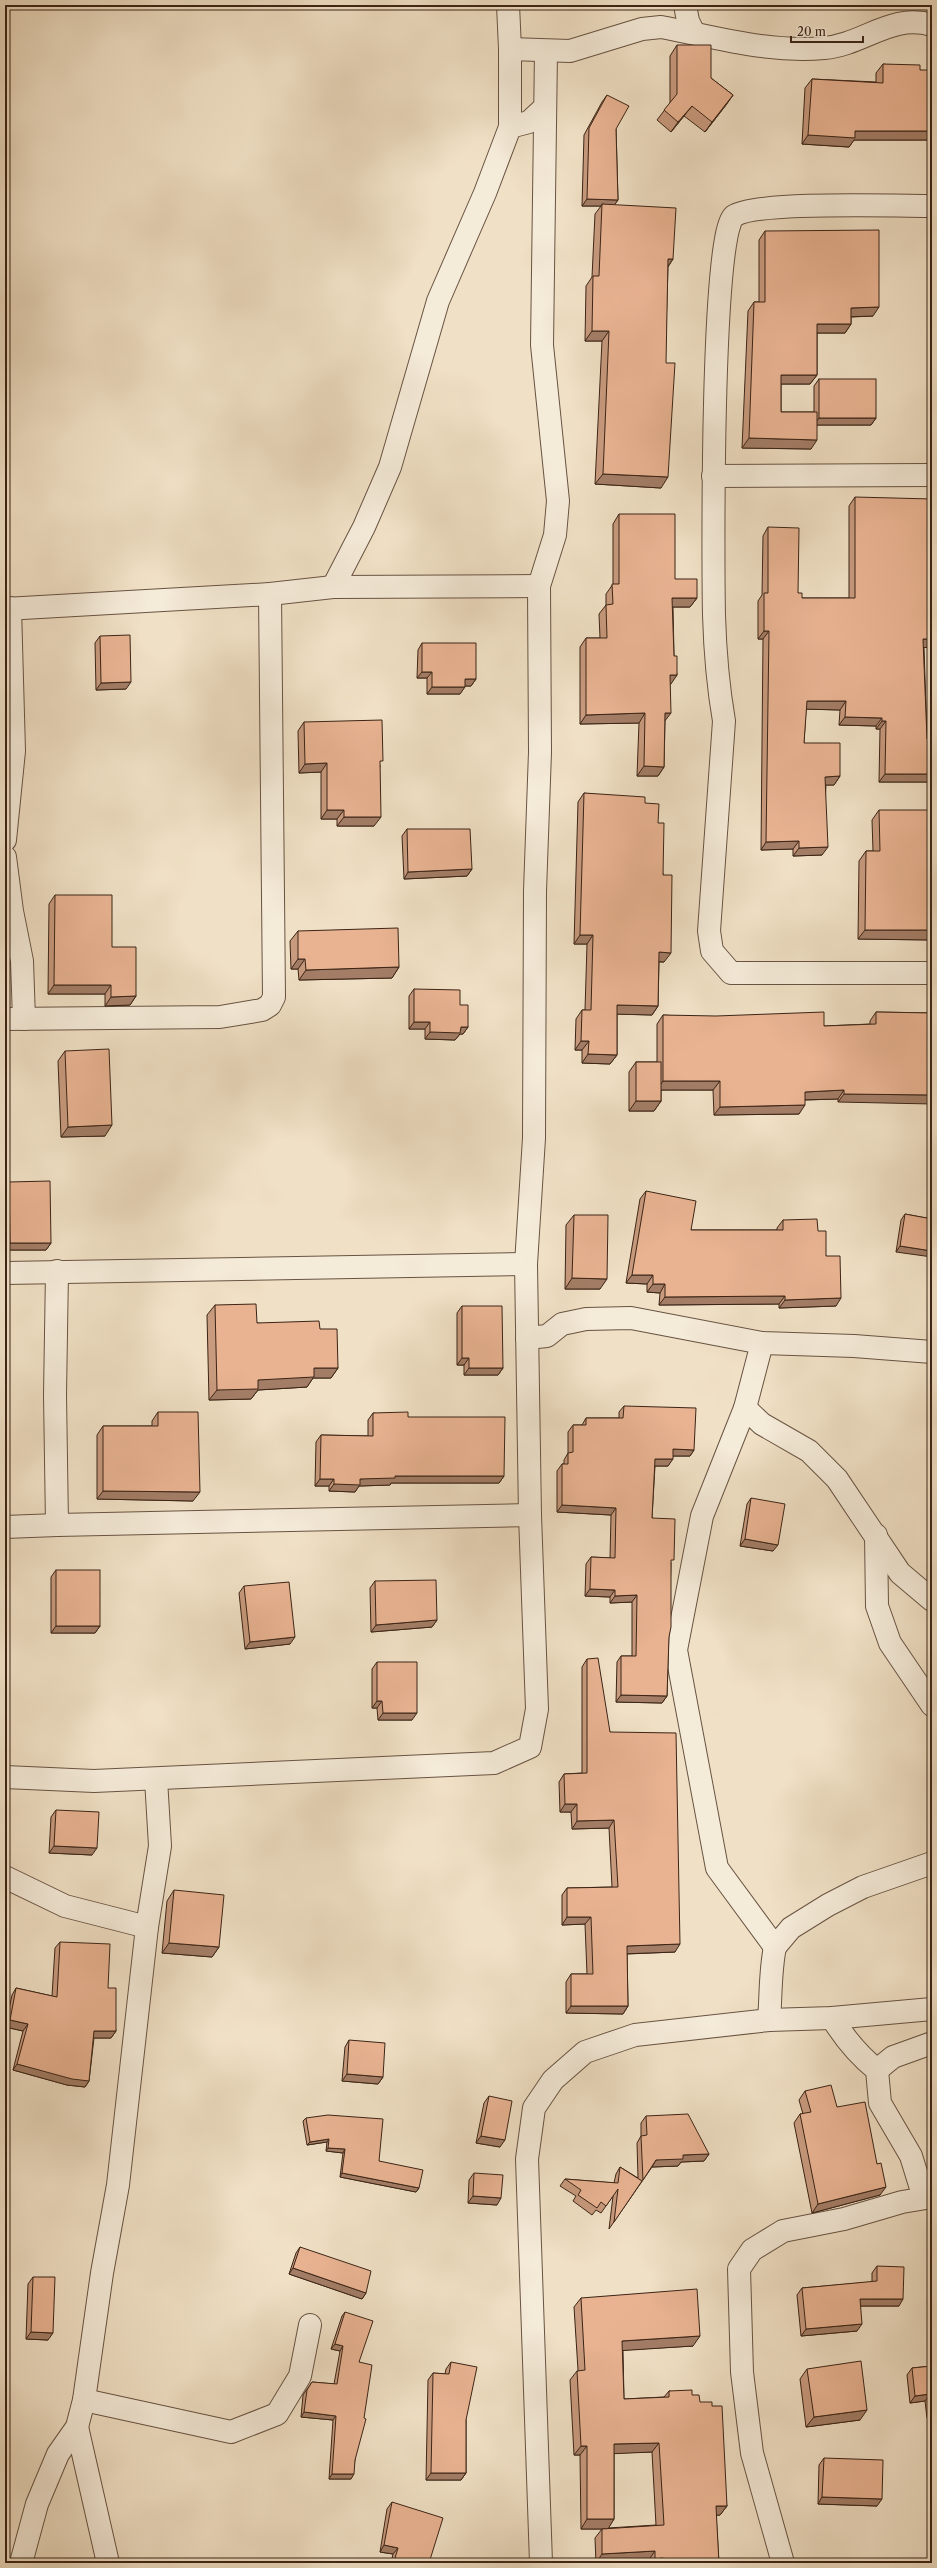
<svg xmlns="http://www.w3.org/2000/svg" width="937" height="2568" font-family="'Libre Caslon Text',serif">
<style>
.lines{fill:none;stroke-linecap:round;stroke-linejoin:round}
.minor-casing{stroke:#685342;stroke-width:24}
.minor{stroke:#f5ebd9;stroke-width:22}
.wall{fill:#c89a7e;stroke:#3b2416;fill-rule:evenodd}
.shaded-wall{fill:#a37d66;stroke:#3b2416}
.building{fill:#e9b392;stroke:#3b2416}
</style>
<rect width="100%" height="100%" fill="#f0e0c5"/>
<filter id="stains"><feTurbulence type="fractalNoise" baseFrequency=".005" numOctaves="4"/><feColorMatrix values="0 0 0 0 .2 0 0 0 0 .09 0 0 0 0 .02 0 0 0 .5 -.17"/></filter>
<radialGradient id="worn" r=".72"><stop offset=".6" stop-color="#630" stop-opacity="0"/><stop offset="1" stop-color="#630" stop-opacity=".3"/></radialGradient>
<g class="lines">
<g class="minor-casing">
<g id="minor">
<path d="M508,5L510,49"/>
<path d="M685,5L688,21L694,33"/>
<path d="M510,127V49L570,51L642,29L661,27C715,37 768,53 824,48C863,45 891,13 932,25"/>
<path d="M932,206C898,206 755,201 734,216C711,234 713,566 714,615C715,650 718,686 724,721L709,931L712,951L731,973H932"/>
<path d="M713,476L932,475"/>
<path d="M333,587L364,527L390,467L438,301L485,193L510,127L529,122L544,108"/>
<path d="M5,609L270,594L333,587L539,586"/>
<path d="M5,840L14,751L10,608"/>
<path d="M5,857L12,911L22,961L24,1019"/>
<path d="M5,1019L220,1017L262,1010L270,1005L274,997L270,594"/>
<path d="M57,1271L55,1395L57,1525L530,1515"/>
<path d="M5,1273L526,1264"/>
<path d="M527,1338L547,1336L562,1324L586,1319L631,1318L762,1343L854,1346L932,1352"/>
<path d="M762,1343L745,1408L702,1516L676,1650L717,1868L775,1947L791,1928L828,1905L863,1887L932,1863"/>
<path d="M745,1408L762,1424L809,1451L837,1479L900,1573L932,1600"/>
<path d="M5,1527L57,1525"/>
<path d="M876,1535L877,1606L890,1643L932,1705"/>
<path d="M5,1777L94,1781L494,1763L530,1747L537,1709L530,1515L526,1264L534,1138L535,891L540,752L539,586L555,535L558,501L542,345L546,51"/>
<path d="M5,1877L65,1906L147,1927"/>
<path d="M832,2018C845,2039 858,2055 877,2070L880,2103L911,2156L924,2198"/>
<path d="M769,2020C771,1996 770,1971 775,1947"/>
<path d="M877,2070L893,2057L932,2043"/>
<path d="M84,2400L231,2432L277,2414L300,2376L310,2325"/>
<path d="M77,2427L108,2563"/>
<path d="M21,2563L37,2504L58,2454L77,2427L84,2400L102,2273L118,2185L147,1927L160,1846L156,1779"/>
<path d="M541,2563L527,2159L534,2108L553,2080L585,2052L635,2035L769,2020L832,2018L932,2009"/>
<path d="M783,2563L752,2453L742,2372L739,2269L752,2250L783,2231L844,2219L902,2202L932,2197"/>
</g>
</g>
<use href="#minor" class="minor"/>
</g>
<g class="wall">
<path d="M677,45L711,78L733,95L726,105L705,132L684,116L671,132L657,120L670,103V56Z"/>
<path d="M883,64L920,70L932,140H854L849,147L802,144L805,88L812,79L876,82V73Z"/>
<path d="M607,95L616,129L618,200L614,205L673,259L668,267L661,488L595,484L602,341H585L586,286L592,277L595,214L601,206H582L584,135L602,102Z"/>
<path d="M765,231L873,316L851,317V324L845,333H817V375L810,384H781V412H814V386L819,379L876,418L871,425H817L811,449L742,448L748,311L754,302H759V240Z"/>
<path d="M855,497L924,647L927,739L930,782H879L880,729H876V726L839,725L840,710L806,709L804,743L840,776L834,785H826L822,855L793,856V849L761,850L763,639H758V601L762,595L763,536L768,527L798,593L802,598H849V506Z"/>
<path d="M619,514L675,579L697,598L690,607H673L674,656L677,675L670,684L665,721L664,767L658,776H637L639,723L580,724V647L586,638H600L599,614L606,605V594L613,584V524Z"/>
<path d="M100,636L126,689L96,690L95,643Z"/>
<path d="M422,643L476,679L471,686H465L460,694H427V678H417L418,650Z"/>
<path d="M304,722L380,765L374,826H337V819H321V772L299,773L298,731Z"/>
<path d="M584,793L645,803L658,823L663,875L664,962H659L658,1006L652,1015L617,1014V1055L610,1064L582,1063V1050H575L576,1019L582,1010H585L587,944H574L578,802Z"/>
<path d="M879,810L932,940L858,939L859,861L866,851H873L872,820Z"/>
<path d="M407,829L472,869L467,876L404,879L402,836Z"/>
<path d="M55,895L112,947L136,996L130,1005L105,1006V994H48L49,904Z"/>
<path d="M298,931L399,967L392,978L299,980L298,969H291L290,941Z"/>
<path d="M414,989L460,1005L468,1027L463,1034H460L455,1040L425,1039V1029H409V996Z"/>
<path d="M876,1012L932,1013L838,1102V1099L805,1100L799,1114L714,1115L713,1090H661V1101L654,1111H629V1072L636,1062H657V1024L663,1015L824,1026L870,1024V1021Z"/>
<path d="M65,1051L105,1136L61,1137L58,1061Z"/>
<path d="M9,1182L51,1243L46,1250H5V1188Z"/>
<path d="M646,1191L691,1230H777V1228L783,1220L818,1231L826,1256L836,1306L779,1308V1304L659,1305L660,1293L647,1292V1284L626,1283L640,1199Z"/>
<path d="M905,1214L932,1219L896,1252L901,1220Z"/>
<path d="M574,1215L600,1289H565L566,1225Z"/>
<path d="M215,1305L257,1323L320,1329L338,1368L331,1378H313L307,1387L258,1390L251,1399L209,1400L207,1315Z"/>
<path d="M462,1306L503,1368L498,1375H464V1365H457V1313Z"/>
<path d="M624,1406L694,1450L690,1456H673L668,1466H655L652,1518L671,1563L667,1696L662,1703L616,1702L617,1662L621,1656H632V1602L610,1603V1597L585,1596L586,1564L591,1557L610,1558L611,1515L557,1512V1471L562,1464H564V1460L568,1453V1432L573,1425H582L586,1418H619V1412Z"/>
<path d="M158,1412L193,1501L97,1499V1435L103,1426H152V1421Z"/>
<path d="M373,1413L408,1417L504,1476L499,1483H391L390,1485L359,1486L355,1492L329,1491V1486H315L316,1442L321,1435L368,1436V1420Z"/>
<path d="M932,1417V1428L927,1424Z"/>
<path d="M751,1498L773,1551L740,1546L747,1504Z"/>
<path d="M56,1570L100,1626L95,1633H51V1577Z"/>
<path d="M375,1581L437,1620L432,1627L371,1632L370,1588Z"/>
<path d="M244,1586L290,1644L245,1649L239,1593Z"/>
<path d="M587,1659L610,1732L675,1952L627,1954L628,2006L623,2014L566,2013V1982L571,1974H587L585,1924L562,1925V1895L567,1888L612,1887L609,1828L572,1829L571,1812H560L559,1782L564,1774L582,1773V1667Z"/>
<path d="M377,1662L412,1720H378L377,1708H372V1669Z"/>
<path d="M56,1810L92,1855L49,1853L51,1817Z"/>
<path d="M174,1890L219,1947L212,1957L162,1953L167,1901Z"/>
<path d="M60,1942L108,1988L116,2031L111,2038H94L89,2081L85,2087L67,2085L13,2070L23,2031L5,2027L12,1995L16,1988L52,1996L55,1948Z"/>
<path d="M349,2040L383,2077L378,2084L342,2081L345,2047Z"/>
<path d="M805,2091L837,2107L877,2164L880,2195L812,2213L794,2123L800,2114H803L799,2100Z"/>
<path d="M489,2096L500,2147L476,2143L484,2103Z"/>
<path d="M646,2116L709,2154L704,2161L681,2162L678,2166L652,2167L609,2229L613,2196L601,2213L596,2210L592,2215L573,2201L576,2196L560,2186L565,2179L614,2183L616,2174L620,2167L638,2178L637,2143L641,2136V2123Z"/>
<path d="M306,2118L379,2161L419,2188L416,2192L340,2177L343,2153L326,2151L327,2142L307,2145L303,2121Z"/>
<path d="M474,2173L497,2205L468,2203L469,2180Z"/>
<path d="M300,2247L366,2293L362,2299L289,2274L296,2253Z"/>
<path d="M877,2266L899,2306H860L857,2331L801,2336L797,2295L802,2288L872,2282V2273Z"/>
<path d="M33,2277L48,2340L26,2339L28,2284Z"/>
<path d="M581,2298L693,2346L623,2350L624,2399L664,2397L669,2391L692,2395L700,2402L727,2506L720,2515H716L719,2563H648V2561L609,2563H596L595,2538L602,2529H581L580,2455H574L570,2380L577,2371L578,2370L574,2307ZM652,2452L656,2525L608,2528L614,2519V2453Z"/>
<path d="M345,2312L359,2362L355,2460L351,2479H329L333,2420L301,2417L303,2395L312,2382L334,2384L340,2351L331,2349L342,2316Z"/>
<path d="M451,2362L466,2420V2473L461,2480H426L428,2380L433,2373L445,2374L446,2369Z"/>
<path d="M932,2366V2418H927L925,2401L910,2403L907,2375L912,2368Z"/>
<path d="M807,2369L860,2420L806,2427L800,2379Z"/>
<path d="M824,2458L877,2506L818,2504L819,2465Z"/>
<path d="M392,2502L429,2563H391L393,2554L380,2552L387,2509Z"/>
</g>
<g class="shaded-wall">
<path d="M733,95L726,105L705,132L712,122Z"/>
<path d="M692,106L684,116L671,132L678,122Z"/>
<path d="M855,131H932V140H854L849,147L802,144L808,135Z"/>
<path d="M587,199L618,200L613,207L602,204L601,206H582Z"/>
<path d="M668,259H673L666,269Z"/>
<path d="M879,307L873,316L844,317L851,308Z"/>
<path d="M817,324H851L845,333H810Z"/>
<path d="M592,331H609L602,341H585Z"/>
<path d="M781,375H817L810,384H774Z"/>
<path d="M819,418H876L871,425H814Z"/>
<path d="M749,438L817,440L811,449L742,448Z"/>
<path d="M603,474L668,477L661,488L595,484Z"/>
<path d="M672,598H697L690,607H666Z"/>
<path d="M764,631H769L763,639H758Z"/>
<path d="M923,639H932V647L917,648Z"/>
<path d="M422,672H432L427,678H417Z"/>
<path d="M670,675H677L671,684H664Z"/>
<path d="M465,679H476L471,686H460Z"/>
<path d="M131,682L126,689L96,690L101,683Z"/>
<path d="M432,687H465L460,694H427Z"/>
<path d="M807,701H846L840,710L801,709Z"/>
<path d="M645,713L639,723L580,724L586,715Z"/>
<path d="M665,713H671L664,722Z"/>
<path d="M845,717L882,718L876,726L839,725Z"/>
<path d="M882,721H886L880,729H876Z"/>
<path d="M327,763L321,772L299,773L305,764Z"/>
<path d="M644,766L664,767L658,776H637Z"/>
<path d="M885,774H932V780L930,782H879Z"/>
<path d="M840,776L834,785H819L825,777Z"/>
<path d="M327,810H344L337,819H321Z"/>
<path d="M344,817H381L374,826H337Z"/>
<path d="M799,841L793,849L761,850L766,842Z"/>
<path d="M828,847L822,855L793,856L799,848Z"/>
<path d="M472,869L467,876L404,879L408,872Z"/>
<path d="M865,930H932V940L858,939Z"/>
<path d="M580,935H593L587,944H574Z"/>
<path d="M659,952L671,953L664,962L653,961Z"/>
<path d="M298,959H305L298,969H291Z"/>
<path d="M399,967L392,978L299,980L306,970Z"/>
<path d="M54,985H111L105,994H48Z"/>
<path d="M136,996L130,1005L105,1006L111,997Z"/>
<path d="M617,1005L658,1006L652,1015L611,1014Z"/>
<path d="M414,1022H430L425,1029H409Z"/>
<path d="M461,1027H468L463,1034H460L455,1040L425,1039L430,1032Z"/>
<path d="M581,1041H589L582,1050H575Z"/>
<path d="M588,1054L617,1055L610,1064L582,1063Z"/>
<path d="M663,1081H720L713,1090H657Z"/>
<path d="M844,1090L838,1099L799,1100L805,1092Z"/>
<path d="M844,1094L932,1095V1104L838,1102Z"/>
<path d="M636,1101H661L654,1111H629Z"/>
<path d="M805,1105L799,1114L714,1115L720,1107Z"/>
<path d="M112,1125L105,1136L61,1137L68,1127Z"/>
<path d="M10,1243H51L46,1250H5Z"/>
<path d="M900,1246L932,1251V1257L896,1252Z"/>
<path d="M632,1275H653L647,1284L626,1283Z"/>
<path d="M572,1278L607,1279L600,1289H565Z"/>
<path d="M653,1284H665L660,1293L647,1292Z"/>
<path d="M785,1296L779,1304L659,1305L665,1297Z"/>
<path d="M841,1298L836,1306L779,1308L785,1300Z"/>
<path d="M462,1358H469L464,1365H457Z"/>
<path d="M314,1368H338L331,1378H313L307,1387L258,1390L251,1399L209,1400L217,1390L258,1380Z"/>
<path d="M469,1368H503L498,1375H464Z"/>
<path d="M673,1449L694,1450L690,1456H668Z"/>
<path d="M655,1459H673L668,1466H651Z"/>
<path d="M395,1476H504L499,1483H391L390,1485L359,1486L355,1492L329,1491L334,1484L360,1479Z"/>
<path d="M320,1479H334L329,1486H315Z"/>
<path d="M103,1491L200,1492L193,1501L97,1499Z"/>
<path d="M562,1505L616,1508L611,1515L557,1512Z"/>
<path d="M745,1539L778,1545L773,1551L740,1546Z"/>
<path d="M590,1589L615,1590L610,1597L585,1596Z"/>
<path d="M637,1595L632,1602L610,1603L615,1596Z"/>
<path d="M437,1620L432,1627L371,1632L376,1625Z"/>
<path d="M56,1626H100L95,1633H51Z"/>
<path d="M295,1637L290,1644L245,1649L250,1642Z"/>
<path d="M621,1695L667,1696L662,1703L616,1702Z"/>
<path d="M377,1701H382L377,1708H372Z"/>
<path d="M383,1713H417L412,1720H378Z"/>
<path d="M565,1804H577L571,1812H560Z"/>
<path d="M614,1820L609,1828L572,1829L577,1821Z"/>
<path d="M54,1846L97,1848L92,1855L49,1853Z"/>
<path d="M567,1917H591L585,1924L562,1925Z"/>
<path d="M169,1943L219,1947L212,1957L162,1953Z"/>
<path d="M680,1944L675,1952L621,1954L627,1946Z"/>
<path d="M571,2006H628L623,2014L566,2013Z"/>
<path d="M10,2020L28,2024L23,2031L5,2027Z"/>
<path d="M94,2031H116L111,2038H90Z"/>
<path d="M17,2064L89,2081L85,2087L67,2085L13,2070Z"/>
<path d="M347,2074L383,2077L378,2084L342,2081Z"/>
<path d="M481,2136L505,2140L500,2147L476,2143Z"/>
<path d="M329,2139L327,2142L307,2145L310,2142Z"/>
<path d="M328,2148L345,2149L343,2153L326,2151Z"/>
<path d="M709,2154L704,2161L681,2162L678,2166L652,2167L656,2160L683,2155Z"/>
<path d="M342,2173L419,2188L416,2192L340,2177Z"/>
<path d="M886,2187L880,2195L812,2213L818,2204Z"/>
<path d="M473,2196L501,2198L497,2205L468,2203Z"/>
<path d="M293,2268L366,2293L362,2299L289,2274Z"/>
<path d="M860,2299H903L899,2306H855Z"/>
<path d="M862,2324L857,2331L801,2336L806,2329Z"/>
<path d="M31,2332L53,2333L48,2340L26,2339Z"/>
<path d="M700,2336L693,2346L616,2351L622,2341Z"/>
<path d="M335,2344L343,2346L340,2351L331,2349Z"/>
<path d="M930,2394L925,2401L910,2403L915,2396Z"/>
<path d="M867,2410L860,2420L806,2427L814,2417Z"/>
<path d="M932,2411V2418H927Z"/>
<path d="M304,2412L336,2416L333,2420L301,2417Z"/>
<path d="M659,2443L652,2452L607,2454L614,2444Z"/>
<path d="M581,2446H587L580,2455H574Z"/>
<path d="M431,2473H466L461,2480H426Z"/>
<path d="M332,2474H354L351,2479H329Z"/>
<path d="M822,2497L882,2499L877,2506L818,2504Z"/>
<path d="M716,2506H727L720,2515L709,2516Z"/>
<path d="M587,2519H614L608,2529H581Z"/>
<path d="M384,2545L398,2548L393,2554L380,2552Z"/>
<path d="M655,2551L648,2561L609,2563H596L602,2554Z"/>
<path d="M395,2558L412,2563H391Z"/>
<path d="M663,2558L659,2563H652L655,2559Z"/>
</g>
<g class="building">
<path d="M677,45H711V78L733,95L712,122L692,106L678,122L664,110L677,94Z"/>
<path d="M883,64L920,65V70H932V131H855V138L808,135L812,79L883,83Z"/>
<path d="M607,95L629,106L616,129L618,200L587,199L589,128Z"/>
<path d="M602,204L676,208L673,259H668L666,363H675L668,477L603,474L609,331H592L593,276H599Z"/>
<path d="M879,230V307L851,308V324H817V375H781V412H817V440L749,438L754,302H765V231Z"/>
<rect x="819" y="379" width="57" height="39"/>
<path d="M855,497L932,499V639H923L927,739H932V774H885L886,721H882V718L845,717L846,701H807L804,743H840V776L825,777L828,847L799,848V841L766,842L769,631H764V593H768V527L799,528L798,593H802V598H855Z"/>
<path d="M619,514H675V579H697V598H672L674,656H677V675H670L671,713H665L664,767L644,766L645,713L586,715V638H607L606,605L613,604L612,584H619Z"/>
<path d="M130,635L131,682L101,683L100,636Z"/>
<path d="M422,643H476V679H465V687H432V672H422Z"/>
<path d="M382,720L383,761H380L381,817H344V810H327V763L305,764L304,722Z"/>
<path d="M584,793L645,797V803L659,804L658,823H664L663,875H672L671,953L659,952L658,1006L617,1005V1055L588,1054L589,1041H581L582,1010H591L593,935H580Z"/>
<path d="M879,810H932V930H865L866,851H880Z"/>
<path d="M407,829H470L472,869L408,872Z"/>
<path d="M55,895H112V947H136V996L111,997V985H54Z"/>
<path d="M398,928L399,967L306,970L305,959H298V931Z"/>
<path d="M414,989L460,990V1005H468V1027H461L460,1033L430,1032V1022H414Z"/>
<path d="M824,1012V1026L876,1024V1012L932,1013V1095L844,1094V1090L805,1092V1105L720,1107V1081H663V1015L716,1016Z"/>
<path d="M109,1049L112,1125L68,1127L65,1051Z"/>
<rect x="636" y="1062" width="25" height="39"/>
<path d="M50,1181L51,1243H10L9,1182Z"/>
<path d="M646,1191L696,1201L691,1230H783V1220L817,1219L818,1231H826V1256H840L841,1298L785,1300V1296L665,1297V1284H653V1275H632Z"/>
<path d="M905,1214L932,1219V1251L900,1246Z"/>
<path d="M574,1215H608L607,1279L572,1278Z"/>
<path d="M256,1304L257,1323L319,1321L320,1329H337L338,1368H314V1377L258,1380V1389L217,1390L215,1305Z"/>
<path d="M462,1306H502L503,1368H469V1358H462Z"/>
<path d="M624,1406L696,1408L694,1450L673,1449V1459H655L652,1518L675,1519L674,1560H671V1627L669,1637L667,1696L621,1695V1656H636L637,1595L615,1596V1590L590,1589L591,1557L615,1558L616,1508L562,1505V1464H568V1453L573,1452V1425H586V1418H623Z"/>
<path d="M158,1412H198L200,1492L103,1491V1426H158Z"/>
<path d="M408,1412V1417H505L504,1476H395V1478L360,1479V1485L334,1484V1479H320L321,1435L373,1436V1413Z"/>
<path d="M751,1498L785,1504L778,1545L745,1539Z"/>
<rect x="56" y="1570" width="44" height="56"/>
<path d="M436,1580L437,1620L376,1625L375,1581Z"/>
<path d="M289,1582L295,1637L250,1642L244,1586Z"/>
<path d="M598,1658L610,1732L676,1733L680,1944L627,1946L628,2006H571V1974H593L591,1917H567V1888L618,1887L614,1820L577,1821V1804H565L564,1774L587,1773V1659Z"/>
<path d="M377,1662H417V1713H383L382,1701H377Z"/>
<path d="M56,1810L99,1812L97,1848L54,1846Z"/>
<path d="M174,1890L224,1895L219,1947L169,1943Z"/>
<path d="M60,1942L110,1944L108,1988H116V2031H94L89,2081L72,2079L17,2064L28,2024L10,2020L16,1988L57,1997Z"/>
<path d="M349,2040L385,2043L383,2077L347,2074Z"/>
<path d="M831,2085L837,2107L865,2102L877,2164L881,2163L886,2187L818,2204L800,2114L811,2112L805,2091Z"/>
<path d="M489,2096L512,2101L505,2140L481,2136Z"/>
<path d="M688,2114L709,2154L683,2155V2159L656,2160L643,2180L641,2136L647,2135L646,2116Z"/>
<path d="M328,2115L383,2119L379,2161L423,2170L419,2188L342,2173L345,2149L328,2148L329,2139L310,2142L306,2118Z"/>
<path d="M620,2167L642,2181L614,2222L618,2189L606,2206L601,2202L597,2208L578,2195L581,2190L565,2179L618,2183Z"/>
<path d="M474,2173L503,2175L501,2198L473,2196Z"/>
<path d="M300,2247L371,2271L366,2293L293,2268Z"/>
<path d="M877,2266L904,2267L903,2299H860L862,2324L806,2329L802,2288L877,2281Z"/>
<path d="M33,2277H55L53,2333L31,2332Z"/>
<path d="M697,2289L700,2336L622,2341L624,2399L669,2397V2391L692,2390V2395H699L700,2402H712V2406H722L727,2506H716L719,2563H663V2558L655,2559V2551L602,2554V2529L664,2525L659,2443L614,2444V2519H587V2446H581L577,2371L585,2370L581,2298Z"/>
<path d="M345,2312L373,2321L359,2362L372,2365L364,2418L366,2419L355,2460L354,2474H332L336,2416L304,2412L307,2390L312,2382L337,2384L343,2346L335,2344Z"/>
<path d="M861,2361L867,2410L814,2417L807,2369Z"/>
<path d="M451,2362L477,2367L466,2420V2473H431L433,2373L449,2374Z"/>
<path d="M932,2366V2410L930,2394L915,2396L912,2368Z"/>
<path d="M824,2458L883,2460L882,2499L822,2497Z"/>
<path d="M392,2502L443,2518L429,2563H412L395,2558L398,2548L384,2545Z"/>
</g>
<rect width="937" height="2568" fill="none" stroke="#f0e0c5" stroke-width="20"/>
<rect x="6" y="6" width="925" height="2556" fill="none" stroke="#3b2416" stroke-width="2"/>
<rect x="10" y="10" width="917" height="2548" fill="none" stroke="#3b2416"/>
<path d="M791 36v6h72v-6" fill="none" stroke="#3b2416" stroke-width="2"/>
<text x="797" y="36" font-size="12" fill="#3b2416" stroke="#f5ebd9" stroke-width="3" paint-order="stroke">20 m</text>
<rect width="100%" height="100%" filter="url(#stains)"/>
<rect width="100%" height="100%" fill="url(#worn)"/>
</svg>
